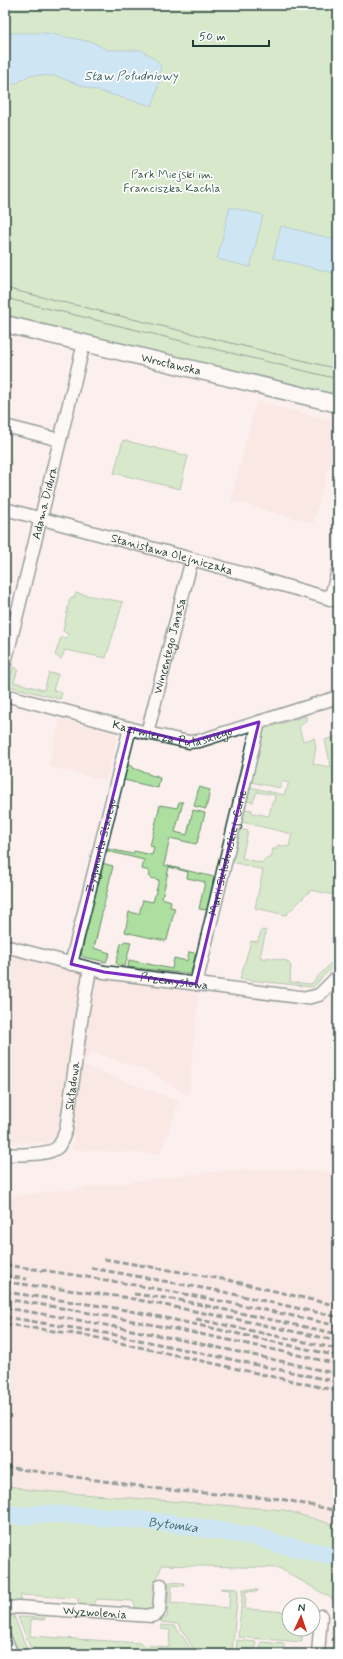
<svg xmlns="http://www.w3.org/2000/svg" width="343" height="1659" font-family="Mynerve,sans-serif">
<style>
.built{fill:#f8deda}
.green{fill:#addfa0;stroke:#668e6a}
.water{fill:#98dafa;stroke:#689bab}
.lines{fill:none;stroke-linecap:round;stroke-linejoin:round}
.river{stroke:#98dafa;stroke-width:18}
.minor-casing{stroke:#1f3d34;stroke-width:15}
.major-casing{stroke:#1f3d34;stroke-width:19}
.minor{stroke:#fff;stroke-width:12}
.major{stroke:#fff;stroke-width:16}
.tram{stroke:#1f3d34;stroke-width:1}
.rail{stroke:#1f3d34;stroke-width:3;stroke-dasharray:6 3;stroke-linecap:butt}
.marked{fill:none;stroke:#7b2cbf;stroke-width:3;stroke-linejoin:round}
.labels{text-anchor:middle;stroke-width:3.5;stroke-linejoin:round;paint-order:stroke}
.park-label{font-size:12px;fill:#3b5d4a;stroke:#fff}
.street-label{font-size:12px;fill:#1f3d34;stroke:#fff}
.water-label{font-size:13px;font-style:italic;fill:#3d6466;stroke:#fff}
</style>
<rect width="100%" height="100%" fill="#fcf0ee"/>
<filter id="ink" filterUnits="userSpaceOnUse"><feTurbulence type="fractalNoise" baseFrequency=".025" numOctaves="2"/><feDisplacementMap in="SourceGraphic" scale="8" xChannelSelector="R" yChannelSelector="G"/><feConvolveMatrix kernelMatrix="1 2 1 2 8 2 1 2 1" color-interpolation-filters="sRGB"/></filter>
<g filter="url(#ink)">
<g class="built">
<path d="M256,401L338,422L330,462L313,524L231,500Z"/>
<path d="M60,719L118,734L106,781L48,766Z"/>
<path d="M5,951L199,990L189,1096L148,1071L92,1052L82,1065L179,1101L160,1154L72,1150L82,1065L68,1062L58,1131L49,1142L5,1143Z"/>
<path d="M267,1169L338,1172V1526L284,1510L30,1490L5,1485V1197L210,1172Z"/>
</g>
<g class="green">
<path d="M5,5H338V395L5,315Z"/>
<path d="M123,440L188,456L180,489L114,473Z"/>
<path d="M76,593L123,602L106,658L65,650L61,659L55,655L61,637L67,638L68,634L63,631L70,598H74Z"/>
<path d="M13,667L18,669L14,682L44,690L49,673L58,674L53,690L62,693L60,699L8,686Z"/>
<path d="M306,716C307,722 303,724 299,727L303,741L314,738L316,747L313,764L331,767L325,740L338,736V896L311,890L286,915L255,908L263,870L232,862L240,829L248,831L242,858L262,863L266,858H271L273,849H277L278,845L289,847L292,834L242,822L245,809L252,810V813L269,816L272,802H274L275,795L257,792L253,802L247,801L250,787L284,795L289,783L282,781L280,788L251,782L264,729Z"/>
<path d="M127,765L132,766V768L148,773V774L154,776L157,775L156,777L160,778L158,788L124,780Z"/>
<path d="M199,787L210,790L206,809L194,806Z"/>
<path d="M179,802H183L175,832L187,835L193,810L205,813L197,843L196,844L170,838L164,865L214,877L207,910L199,909L205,882L187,878L188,872L169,867L162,898L171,901L170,907L175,908L167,940L165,941L125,932L129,912L139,914L143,900L153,902L159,880L150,878L149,871L142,869L144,860L107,851L108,849L133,854L134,851L152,855L154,847L150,846L160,805L177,808Z"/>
<path d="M102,863L113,866L94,948L110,953L106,962L83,957L81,955Z"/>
<path d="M262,930L266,931L260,957L266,959L267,957L287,961L291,966L290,982L311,984L338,956V961L313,987L240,979L251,941L257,942Z"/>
<path d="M125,941L131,942L125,966H120L116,963L121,944Z"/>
<path d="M189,952L196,953L191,973L189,974L128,967L129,960L172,969L174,958L187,961Z"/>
<path d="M5,1485L30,1490L284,1510L338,1526V1602L279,1568L162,1565L155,1583L154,1608L152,1609L136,1608L133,1601L98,1599L95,1602V1608L78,1607V1598L21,1595L20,1604H5Z"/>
<path d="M169,1582L184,1583L183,1586L172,1585L171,1603L229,1608L230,1590L220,1589L221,1588L238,1589L232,1654H191L192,1646L178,1624L161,1622V1618H167Z"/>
<path d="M243,1589L258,1590L257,1592L246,1591L245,1609L289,1612V1629H302V1642L238,1637Z"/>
<path d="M13,1614L29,1654H18C13,1641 1,1625 13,1614Z"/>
<path d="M18,1617L45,1618L44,1620L31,1619L30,1636L141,1643V1645L169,1647L170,1630L161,1629V1625L175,1626L189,1646V1654H33Z"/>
<path d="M237,1640L256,1642L255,1650L241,1649L240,1654H236Z"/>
<path d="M261,1642L284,1644L283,1652L260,1651Z"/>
</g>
<g class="water">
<path d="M5,33H46L92,42L108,50H141L151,56L161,65L158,88L152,106L88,88L56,76L30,75L15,84H5Z"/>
<path d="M230,207L263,215L250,267L217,259Z"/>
<path d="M281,226L338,240V274L273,258Z"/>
</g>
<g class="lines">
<path class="river" id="s1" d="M5,1513L23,1516L42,1514L71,1515L131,1519L183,1525L263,1538L278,1544L338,1557"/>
<g class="minor-casing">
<g id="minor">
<path d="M5,426L60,440"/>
<path id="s2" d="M5,509L192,559L338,601"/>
<path d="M330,599L338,571"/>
<path id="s3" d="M5,663L84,343"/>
<path id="s4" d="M5,695L147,733L189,742L199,741L338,697"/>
<path id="s5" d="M147,733L192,559"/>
<path id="s6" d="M5,946L104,972L307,998L319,995L338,976"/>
<path id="s7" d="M71,964L130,728"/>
<path id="s8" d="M196,984L259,722"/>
<path id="s9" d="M5,1155C18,1154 49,1156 58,1147C62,1142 64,1135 66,1130L82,1015L90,969"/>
<path id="s10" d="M5,1611L10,1608L18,1607L152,1616L157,1614L159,1611L161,1585"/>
<path d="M5,1639L12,1654"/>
<path d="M318,1654L321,1616"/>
</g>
</g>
<g class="major-casing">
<g id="major">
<path id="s11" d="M5,324L338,404"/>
</g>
</g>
<use href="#minor" class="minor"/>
<use href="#major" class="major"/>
<g class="tram">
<path d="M5,288L338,369"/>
<path d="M5,298L338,379"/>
</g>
<g class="rail">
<path d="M104,1259L228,1280L338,1306"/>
<path d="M5,1265C117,1280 228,1301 338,1326"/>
<path d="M91,1268L219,1291L338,1317"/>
<path d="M5,1276L27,1279"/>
<path d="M5,1282L123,1297L250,1322L338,1341"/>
<path d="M5,1292L115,1308L166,1318L338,1356"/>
<path d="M134,1294L179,1300L338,1334"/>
<path d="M5,1299C117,1316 228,1339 338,1364"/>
<path d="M5,1308C117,1325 227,1349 338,1374"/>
<path d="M5,1317L111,1334L338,1382"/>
<path d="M196,1319L338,1349"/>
<path d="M5,1324L89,1336L338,1391"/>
<path d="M5,1467L167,1490L281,1499L338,1511"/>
</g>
</g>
</g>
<path d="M0 0H343V1659H0ZM259,722L196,984L104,972L71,964L130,728L189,742Z" fill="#fcf0ee" fill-opacity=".55" fill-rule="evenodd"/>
<path class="marked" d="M259,722L196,984L104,972L71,964L130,728L189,742Z"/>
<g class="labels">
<g class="park-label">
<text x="172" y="178">Park Miejski im.<tspan x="172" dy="14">Franciszka Kachla</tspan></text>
</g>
<g class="street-label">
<text dy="4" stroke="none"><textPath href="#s11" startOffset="171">Wrocławska</textPath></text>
<text dy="4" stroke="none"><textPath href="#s3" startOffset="165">Adama Didura</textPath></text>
<text dy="4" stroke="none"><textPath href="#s2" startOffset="173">Stanisława Olejniczaka</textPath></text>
<text dy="4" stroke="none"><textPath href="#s5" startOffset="90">Wincentego Janasa</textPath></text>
<text dy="4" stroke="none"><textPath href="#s4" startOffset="173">Kazimierza Pułaskiego</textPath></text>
<text dy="4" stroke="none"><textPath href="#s7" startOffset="122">Zygmunta Starego</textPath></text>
<text dy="4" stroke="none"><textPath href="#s8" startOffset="135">Marii Skłodowskiej-Curie</textPath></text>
<text dy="4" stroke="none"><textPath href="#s6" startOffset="173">Przemysłowa</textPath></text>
<text dy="4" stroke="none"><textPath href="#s9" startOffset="118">Składowa</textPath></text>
<text dy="4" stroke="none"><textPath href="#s10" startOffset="91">Wyzwolenia</textPath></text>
</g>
<g class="water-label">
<text x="131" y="80">Staw Południowy</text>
<text dy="5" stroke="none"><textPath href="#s1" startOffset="169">Bytomka</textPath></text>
</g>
</g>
<rect width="343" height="1659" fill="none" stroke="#fff" stroke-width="20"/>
<rect x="10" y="10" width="323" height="1639" fill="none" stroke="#1f3d34" stroke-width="1.5" filter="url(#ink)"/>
<g transform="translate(301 1617) rotate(3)"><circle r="19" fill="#ffffff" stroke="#a5b1ae"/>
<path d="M0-3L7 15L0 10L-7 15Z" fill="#c8321e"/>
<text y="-6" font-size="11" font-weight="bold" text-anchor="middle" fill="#1f3d34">N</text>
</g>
<path d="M193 40v6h76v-6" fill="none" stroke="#1f3d34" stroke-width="2"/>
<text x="199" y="40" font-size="12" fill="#1f3d34" stroke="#ffffff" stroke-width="3" paint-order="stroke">50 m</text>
</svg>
